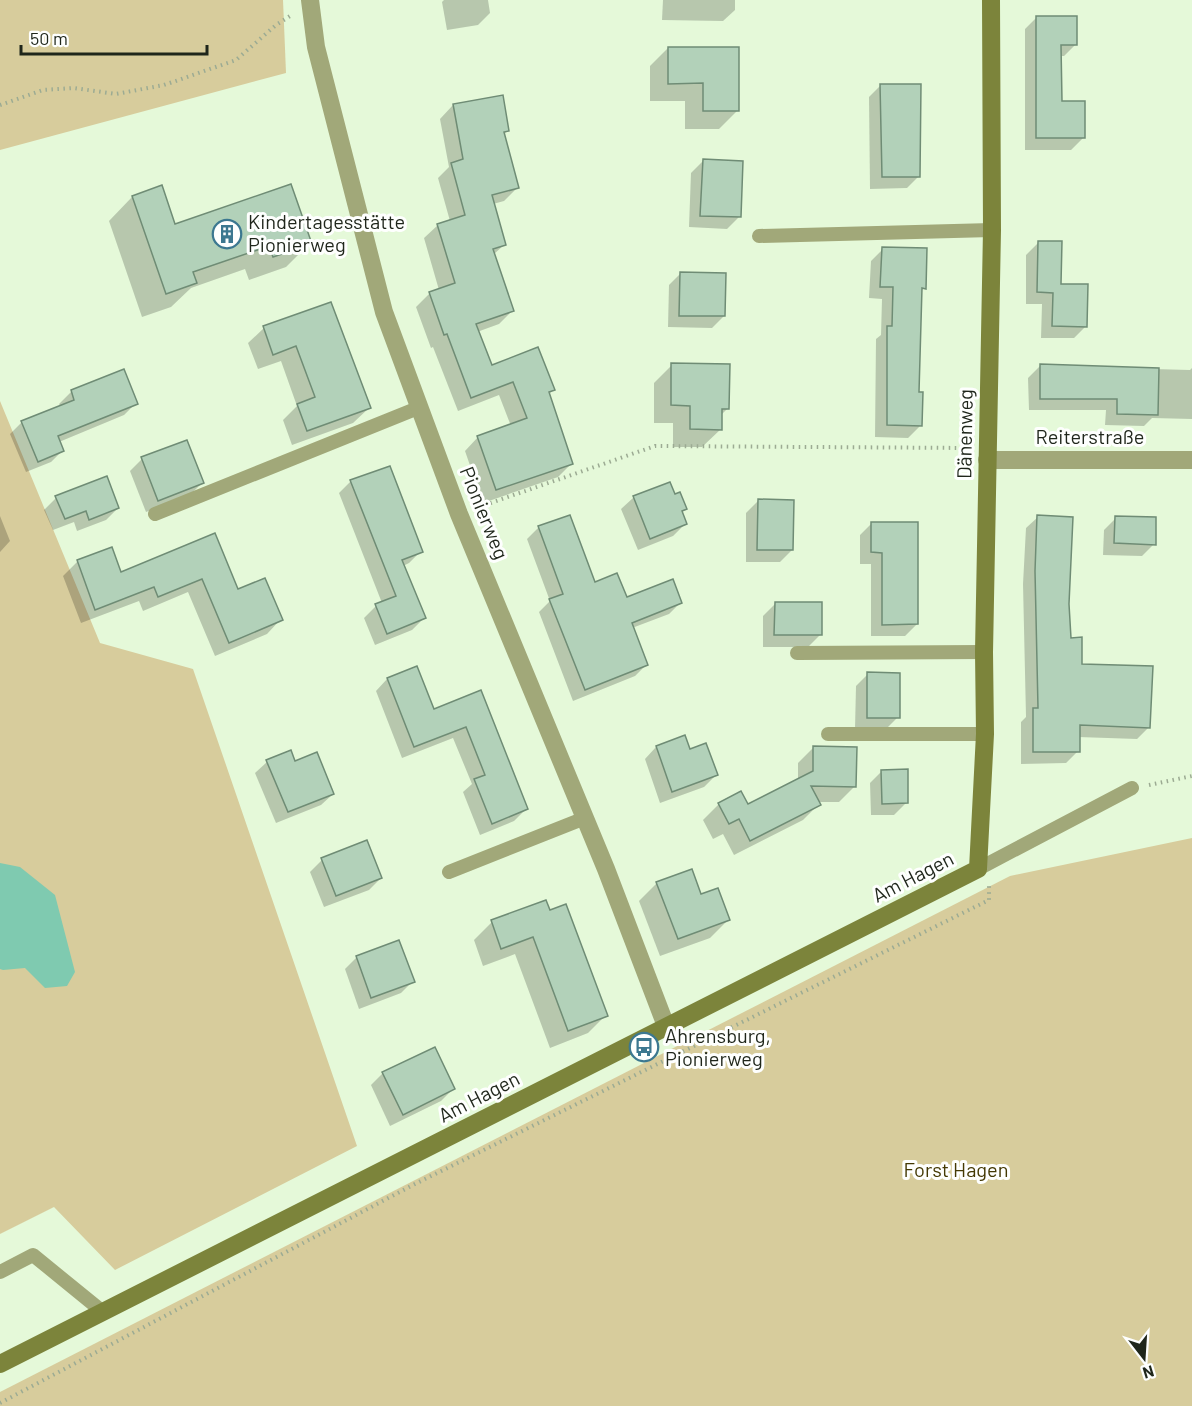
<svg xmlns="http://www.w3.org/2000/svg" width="1192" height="1406" font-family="Barlow,sans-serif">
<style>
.green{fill:#d7cc9c}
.water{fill:#7fcab0}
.shadow{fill:#0003}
.building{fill:#b2d1b9;stroke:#6f8c75;stroke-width:1.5}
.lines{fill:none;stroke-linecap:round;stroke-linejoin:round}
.path{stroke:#9cab93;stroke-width:4;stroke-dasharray:1.5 4.5;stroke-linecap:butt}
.lane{stroke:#a1a879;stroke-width:14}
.street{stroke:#a1a879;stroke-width:18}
.secondary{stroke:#7c843b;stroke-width:18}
.labels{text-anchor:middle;stroke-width:6;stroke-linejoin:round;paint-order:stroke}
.poi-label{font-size:20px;fill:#1f261b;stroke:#fefffe;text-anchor:start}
.street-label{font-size:20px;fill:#1f261b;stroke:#fefffe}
.park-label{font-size:20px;fill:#443904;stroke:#fefffe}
</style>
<rect width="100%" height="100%" fill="#e5f9d9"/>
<g class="green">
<path d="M0,0H283L286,73L0,150Z"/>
<path d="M0,401L100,643L193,669L357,1146L115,1270L54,1207L0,1234Z"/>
<path d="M1192,838V1406H0V1392L1010,876Z"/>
</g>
<path class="water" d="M0,863L20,867L55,895L75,972L67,986L45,988L25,968L3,970L0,969Z"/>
<g class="shadow">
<path d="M444,0H488L490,13L478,25L447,30L442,2Z"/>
<path d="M663,0H735V10L723,21L662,20Z"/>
<path d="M1037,17L1076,44L1064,56H1060V103L1083,138L1071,150H1025V29Z"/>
<path d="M668,48L737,111L719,129H685V101H650V66Z"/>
<path d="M881,85L919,176L907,188L870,189L869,97Z"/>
<path d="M453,105L508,130L503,135L517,188L504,201L493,204L505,244L493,255L513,310L499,324L477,332L491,366L553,390L548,395L572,463L558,477L483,503L465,451L478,437L511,426L499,395L458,411L433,347L431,348L416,307L430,293L439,290L424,238L438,225L450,221L438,178L449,167L440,119Z"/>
<path d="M703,161L739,217L727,229L689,227L691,173Z"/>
<path d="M132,197L174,226L310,243L286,267L249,280L245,269L191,288L171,307L142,317L109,221Z"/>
<path d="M1038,243L1060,285L1086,326L1074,338H1041L1042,304H1026V255Z"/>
<path d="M883,249L924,288L920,292L918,393L920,426L908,438L875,437L876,339L881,335L882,299L869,298L871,261Z"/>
<path d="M681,273L724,316L712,328L668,327L669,285Z"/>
<path d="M330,304L369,408L353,423L292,445L283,420L297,406L281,361L258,369L248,343L264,328Z"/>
<path d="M672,365L728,408L721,415V429L702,447H673V423H654V383Z"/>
<path d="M1040,366L1190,370L1192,368V419L1152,418L1144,426L1105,425L1106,410H1029L1028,378Z"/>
<path d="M123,371L136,403L124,415L59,442L63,450L51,462L26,472L10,434L22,422L61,407L59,404L71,392Z"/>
<path d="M142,459L202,483L190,495L146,512L130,471Z"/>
<path d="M351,481L421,551L409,563L403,566L424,618L412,630L375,645L364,618L376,606L382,603L339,493Z"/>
<path d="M669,484L674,496L685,509L681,513L685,524L673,536L638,550L621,509L633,498Z"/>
<path d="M56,498L118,508L106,520L77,531L74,522L53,530L44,510Z"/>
<path d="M758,501L792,550L780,562H746V513Z"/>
<path d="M0,516L10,541L0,552Z"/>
<path d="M1038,517L1068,604L1070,639L1081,665L1149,727L1137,739L1078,737V751L1066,763L1021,764V722L1026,717L1023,584L1026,528Z"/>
<path d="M1116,518L1154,544L1142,556L1103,555L1104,530Z"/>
<path d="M872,523L917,624L905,636H871V564H860V535Z"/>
<path d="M539,527L594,584L626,599L681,602L669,614L632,628L646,665L635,676L573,701L539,612L550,601L527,539Z"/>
<path d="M214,535L237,591L281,619L267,634L215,656L188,592L143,611L139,601L81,623L63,576L77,562L111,549L120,574Z"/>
<path d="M775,604L820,635L808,647H763V616Z"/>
<path d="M416,668L433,711L480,692L526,809L514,821L480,835L463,792L472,784L453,738L402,758L376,691L387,679Z"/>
<path d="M868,674L898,717L886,729H855L856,686Z"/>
<path d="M684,737L690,751L716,775L704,787L660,803L645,759L656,747Z"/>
<path d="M814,747L855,786L839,802H818L819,804L803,820L734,855L723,834L713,839L703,820L719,804L747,806L798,780V763Z"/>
<path d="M267,762H294L333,794L321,805L276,823L255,773Z"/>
<path d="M882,771L906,803L894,815H871L870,783Z"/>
<path d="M322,860L381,878L369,890L324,907L310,872Z"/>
<path d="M657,883L700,896L728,920L710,938L660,956L639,901Z"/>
<path d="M545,902L606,1015L588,1033L550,1048L515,954L483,966L474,940L492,922Z"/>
<path d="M357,957L413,981L401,993L359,1009L345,969Z"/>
<path d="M383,1073L453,1089L441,1101L390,1126L371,1085Z"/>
</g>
<g class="building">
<path d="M1036,16H1077V45H1061L1062,101H1085V138H1036Z"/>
<path d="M668,47H739V111H703V83L668,84Z"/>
<path d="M880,84H921L920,177H882Z"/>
<path d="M503,95L509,131L504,132L519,188L492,195L506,245L493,249L514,311L476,324L492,365L538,347L555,390L549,392L573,464L496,490L477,436L527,418L513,382L471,398L447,334L444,335L429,292L455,283L437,224L465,215L451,163L463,159L453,104Z"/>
<path d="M703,159L743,161L741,217L700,216Z"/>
<path d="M291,184L312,244L273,257L269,246L193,272L197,283L166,294L132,196L162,185L175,224Z"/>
<path d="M1038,241H1062L1061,284H1088L1087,327L1052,326L1053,293L1037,292Z"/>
<path d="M882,247L927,248L926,289L922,288L919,392H923L922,426L887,425V326H892L893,287H880Z"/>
<path d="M680,272L726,273L725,316H679Z"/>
<path d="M331,302L371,408L307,431L297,404L315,397L296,346L273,355L263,326Z"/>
<path d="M671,363L730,364L729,409H722V430L690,429V406L671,405Z"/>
<path d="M1040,364L1159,368L1158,415L1117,414V399H1040Z"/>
<path d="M124,369L138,404L58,436L64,451L38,462L21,421L74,400L71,390Z"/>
<path d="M187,440L204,483L158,501L141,457Z"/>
<path d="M390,466L423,552L402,560L426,618L387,634L375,604L396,596L350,480Z"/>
<path d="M107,476L119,508L89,520L86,511L65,519L55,496Z"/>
<path d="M670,482L675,494L680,492L687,509L682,511L687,524L650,539L633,496Z"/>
<path d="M758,499L794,500L793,550H757Z"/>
<path d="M570,515L595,582L617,573L627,597L673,579L682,603L632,623L648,665L585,690L549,599L563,594L538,526Z"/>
<path d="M1037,515L1073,517L1069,604L1071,638L1082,637V664L1153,666L1150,728L1080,725V752H1033V708H1038L1035,571Z"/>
<path d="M1115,516L1156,517V545L1114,543Z"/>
<path d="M871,522H918V624L882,625V553L871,552Z"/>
<path d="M215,533L238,589L265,578L283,620L229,643L202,579L158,597L154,587L95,610L77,560L112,547L121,572Z"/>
<path d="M775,602H822V635H774Z"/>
<path d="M417,666L434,709L481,690L528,809L492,824L474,779L485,775L466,727L414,747L387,678Z"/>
<path d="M867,672L900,673V718H867Z"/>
<path d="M685,735L690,749L706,743L718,775L672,792L656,746Z"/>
<path d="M813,746L857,747L856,787L811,786L821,805L750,841L739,819L729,824L718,803L741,791L748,804L813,771Z"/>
<path d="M291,750L295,761L317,752L334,794L288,812L266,760Z"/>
<path d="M908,769V803L882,804L881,770Z"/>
<path d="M367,840L382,878L336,896L321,858Z"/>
<path d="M692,869L701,894L718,888L730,920L678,939L656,882Z"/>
<path d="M546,900L550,910L566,904L608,1016L568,1031L533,937L501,949L491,920Z"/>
<path d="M399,940L415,982L371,998L356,956Z"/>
<path d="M435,1047L455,1089L403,1115L382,1072Z"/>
</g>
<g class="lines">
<g class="path">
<path d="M0,105L43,90L74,88L116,94L164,85L236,60L276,25L290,16"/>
<path d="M479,507L655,446L969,448"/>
<path d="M1149,785L1192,776"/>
<path d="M0,1403L413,1185L989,900V886"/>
</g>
<g class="lane">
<path d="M759,236L992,230"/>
<path d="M155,514L418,408"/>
<path d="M797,653L984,652"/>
<path d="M828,734H985"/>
<path d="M978,869L1132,788"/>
<path d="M449,872L585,818"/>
<path d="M0,1272L33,1255L103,1312"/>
</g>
<g class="street">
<path d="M310,0L316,47L384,312L459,514L606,869L666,1026"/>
<path d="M987,460H1192"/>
</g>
<path class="secondary" d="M0,1364L978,869L985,734L984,652L992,230L991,0"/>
</g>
<defs>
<g id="building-ring" transform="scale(1.5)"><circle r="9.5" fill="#fefffe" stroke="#3c7890" stroke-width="1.5"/><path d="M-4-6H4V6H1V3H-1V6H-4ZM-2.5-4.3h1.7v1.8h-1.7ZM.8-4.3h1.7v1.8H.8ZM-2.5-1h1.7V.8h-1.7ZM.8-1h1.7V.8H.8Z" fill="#3c7890"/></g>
<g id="bus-ring" transform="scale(1.5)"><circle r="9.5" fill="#fefffe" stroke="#3c7890" stroke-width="1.5"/><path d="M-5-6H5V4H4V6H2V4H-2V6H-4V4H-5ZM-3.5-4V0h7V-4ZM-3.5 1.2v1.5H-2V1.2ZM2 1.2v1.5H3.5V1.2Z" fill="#3c7890"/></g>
</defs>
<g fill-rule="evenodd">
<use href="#building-ring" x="227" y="234"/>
<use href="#bus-ring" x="644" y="1047"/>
</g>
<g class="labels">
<g class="poi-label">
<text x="248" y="229">Kindertagesstätte<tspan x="248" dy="23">Pionierweg</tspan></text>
<text x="665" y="1043">Ahrensburg,<tspan x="665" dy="23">Pionierweg</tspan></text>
</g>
<g class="street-label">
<text transform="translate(965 434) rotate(-89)" y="7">Dänenweg</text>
<text x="1090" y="444">Reiterstraße</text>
<text transform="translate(484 513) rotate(68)" y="7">Pionierweg</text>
<text transform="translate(913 877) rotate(-27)" y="7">Am Hagen</text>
<text transform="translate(479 1097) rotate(-27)" y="7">Am Hagen</text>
</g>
<g class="park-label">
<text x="956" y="1177">Forst Hagen</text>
</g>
</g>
<g transform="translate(1144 1358) rotate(163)" stroke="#fefffe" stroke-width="4.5" paint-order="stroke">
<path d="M0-4.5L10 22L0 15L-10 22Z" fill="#1f261b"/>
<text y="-9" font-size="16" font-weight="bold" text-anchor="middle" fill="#1f261b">N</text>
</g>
<path d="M21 45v9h186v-9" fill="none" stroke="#1f261b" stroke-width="3"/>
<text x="30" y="45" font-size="18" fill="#1f261b" stroke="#fefffe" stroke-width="4.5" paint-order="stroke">50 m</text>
</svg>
